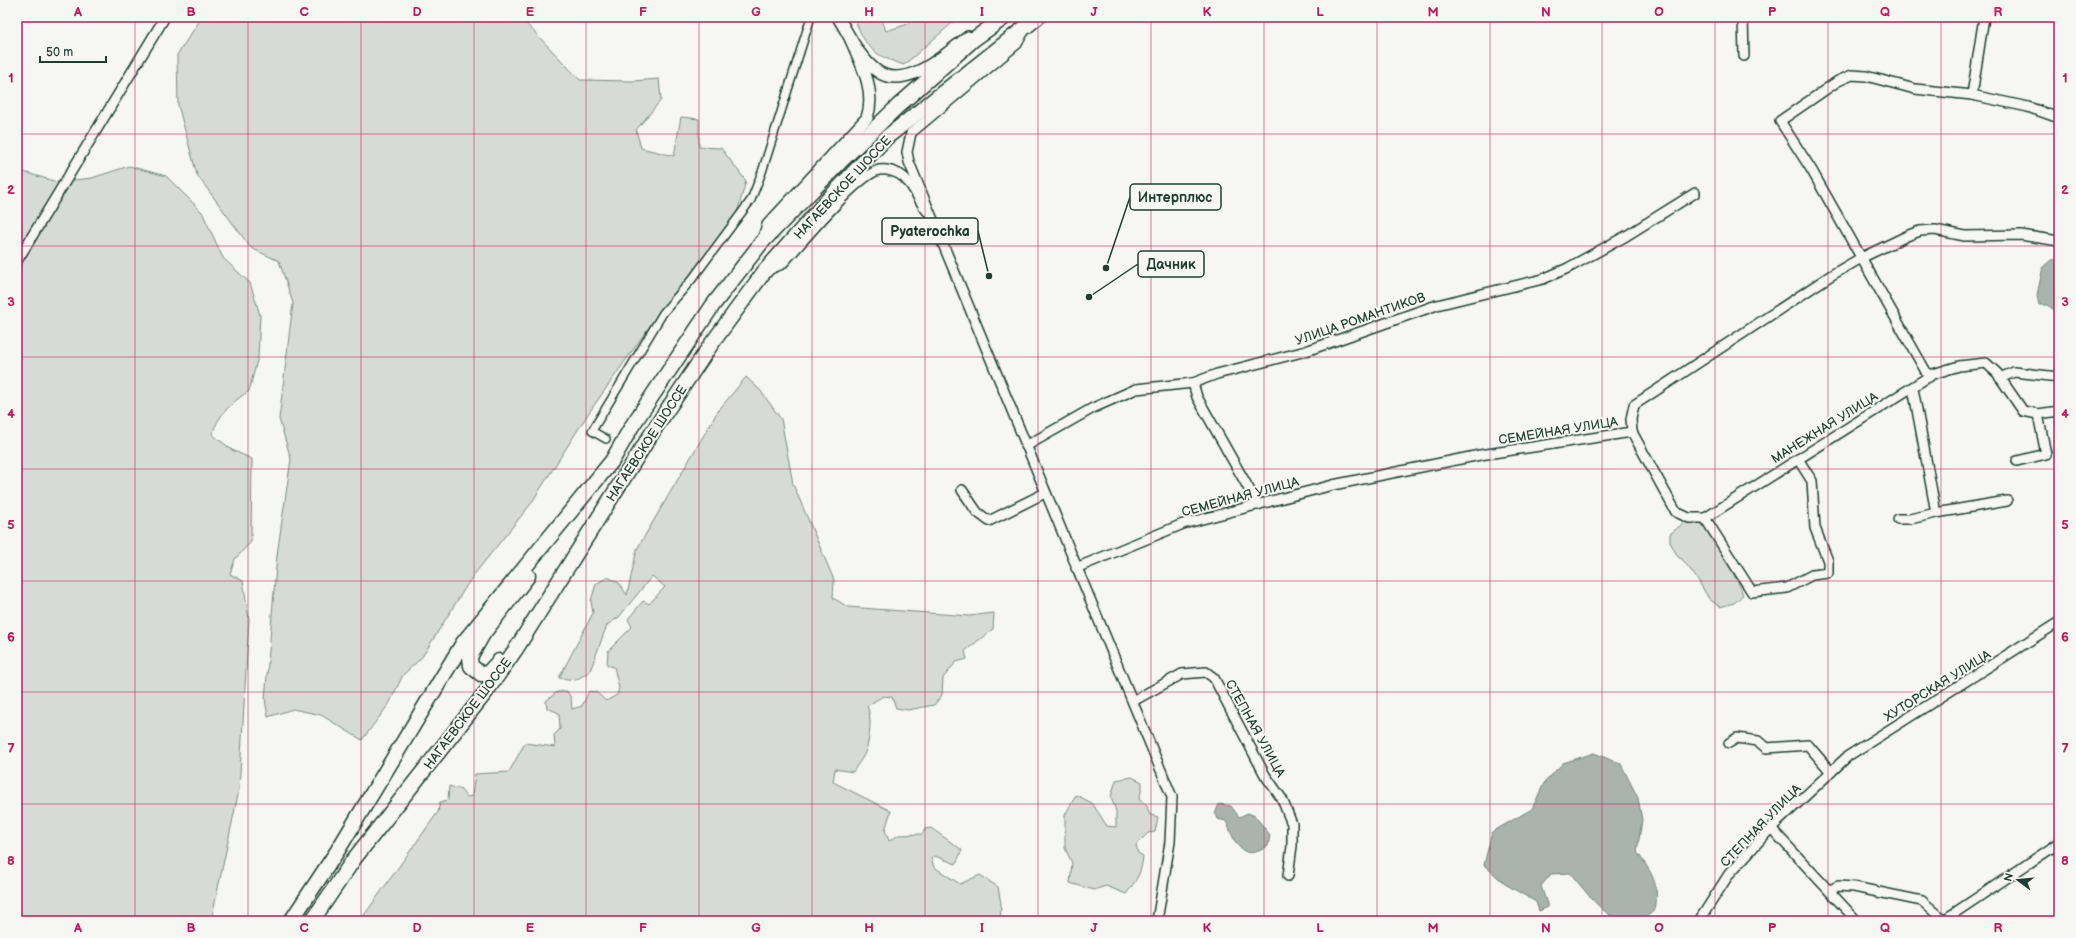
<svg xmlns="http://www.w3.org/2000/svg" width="2076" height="938" font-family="'Balsamiq Sans',sans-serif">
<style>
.green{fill:#d6dbd6;stroke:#7a8c85}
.water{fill:#aab3ae;stroke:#72847d}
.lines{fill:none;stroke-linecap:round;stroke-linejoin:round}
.pedestrian-casing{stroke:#1f3d34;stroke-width:10}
.minor-casing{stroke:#1f3d34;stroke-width:12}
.tertiary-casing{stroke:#1f3d34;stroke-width:14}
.primary-casing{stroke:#1f3d34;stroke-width:17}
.pedestrian{stroke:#f6f6f2;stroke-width:7}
.minor{stroke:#f6f6f2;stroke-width:9}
.tertiary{stroke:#f6f6f2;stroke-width:11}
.primary{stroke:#f6f6f2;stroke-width:14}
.grid{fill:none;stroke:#c2185b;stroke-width:1;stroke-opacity:0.55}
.labels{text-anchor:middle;stroke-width:4;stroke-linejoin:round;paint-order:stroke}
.street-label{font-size:13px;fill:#1f3d34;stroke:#f6f6f2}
.leader{fill:none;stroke:#1f3d34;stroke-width:1.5}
.callout-dot{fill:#1f3d34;stroke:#f6f6f2;stroke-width:1.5}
.callout{fill:#f6f6f2;stroke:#1f3d34;stroke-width:1.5}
.callout-label{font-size:14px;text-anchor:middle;font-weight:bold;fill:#1f3d34}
.neatline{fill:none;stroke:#c2185b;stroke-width:1.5}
.grid-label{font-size:13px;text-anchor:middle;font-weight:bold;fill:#c2185b}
</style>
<rect width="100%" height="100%" fill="#f6f6f2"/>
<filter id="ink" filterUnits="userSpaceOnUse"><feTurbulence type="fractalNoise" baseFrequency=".025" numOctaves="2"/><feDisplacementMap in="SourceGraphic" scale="8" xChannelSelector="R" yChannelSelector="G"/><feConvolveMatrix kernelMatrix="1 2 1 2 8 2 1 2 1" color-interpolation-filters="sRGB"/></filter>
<g filter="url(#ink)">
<g class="green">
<path d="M202,17H520L580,80L632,81L659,79L661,100L636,130L641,148L674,156L681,117L699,119V147L721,148L746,181L737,213L708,260L663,307L588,414L530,505L472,577L422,657L403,675L389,704L362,740L321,715L293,709L268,717L265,699L277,555L291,459L279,419L293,303L279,261L251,248L197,175L178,105L177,55Z"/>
<path d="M859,17H881L886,31L905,25L921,17H959L904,65C874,55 867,50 855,20Z"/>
<path d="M129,166L166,176L202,212L223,258L250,283L260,315L258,357L249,391C232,402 219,414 212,434L232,450L252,459L251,542L235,559L230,574L243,581L249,619L239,790L211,921H17V170L57,182L92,178Z"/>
<path d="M746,377L760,390L781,419L793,484L834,580L833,598L848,607L969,616L994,613L993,629L965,651L967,659L956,662L943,678L942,695L934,705L908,710L896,708L892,697L883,696L867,706C872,715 870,739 866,750C864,757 857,765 853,772L835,769L833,782L891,811L885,830L889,841L899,835L922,834L925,829L931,828L962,850L956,864L935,856L931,858L934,867L960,884L980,875L998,887L1001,904L1000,921H360L438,812L440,802L448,800L449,786L460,789L467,797L472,796L475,774L509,772L525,743L555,747L554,735L560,729L559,713L547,708L546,701L557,692L567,691L571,698L572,709L582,706L589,691L596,692L606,701L617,695L619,688L614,667L607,665L608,651L632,627L628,619L643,601L649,604L665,587L652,576L619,617L607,625L590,671L576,680L559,678L593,613L591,601L596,584L608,577L619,583L627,595L637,549L718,411Z"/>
<path d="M1685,522L1699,523L1707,526L1740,586L1743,595L1734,603L1720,607L1709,599L1698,580L1683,560L1678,557L1670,542V534Z"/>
<path d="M1132,777L1142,782V788L1139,799L1147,806L1150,815L1158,817L1155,832L1148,833L1136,845L1138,853L1143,856C1142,872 1136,881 1126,894L1106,886L1094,890L1070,883L1072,863L1065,848V815L1076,795L1092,803L1107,826L1116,827V811L1111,797L1116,780Z"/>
</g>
<g class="water">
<path d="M2059,259V311L2058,312L2047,305H2039L2037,295L2043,267L2051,260Z"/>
<path d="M1594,753L1621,764L1638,798L1642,820L1637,852C1652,873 1660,884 1655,910C1651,913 1644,919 1639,921C1609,928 1587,892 1570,873L1551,874L1541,886L1548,907L1539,911L1536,902L1505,884L1484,865L1492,832L1532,809L1544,783L1563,763Z"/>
<path d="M1219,804L1231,806L1239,817L1248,813L1255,816L1270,835L1268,846C1241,864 1235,842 1226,821L1217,819L1215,814Z"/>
</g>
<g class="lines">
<g class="pedestrian-casing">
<path id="pedestrian" d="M606,439L592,431L663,313L693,278L751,200L762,172L811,17"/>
</g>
<g class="minor-casing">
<g id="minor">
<path d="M1743,17L1744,56"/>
<path d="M1024,31L1017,44L911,133L907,152L909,162L1172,797L1170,842L1157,921"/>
<path d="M1972,95L1984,17"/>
<path d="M17,261L165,17"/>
<path d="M768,270L782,264C801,244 856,176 879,170C886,169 893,171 899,174C912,181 918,200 927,211"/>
<path d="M1929,377L1811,169L1780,121L1838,81L1852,75L1866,76L1915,89L1972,95L2028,107L2059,118"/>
<path d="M2000,378L2014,372L2059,377"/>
<path d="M1193,383L1197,397L1258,505"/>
<path d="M1913,388L1936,513L2007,501"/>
<path d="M1632,432L1676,512L1689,518H1705L1933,374L1959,366L1986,363L1997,373L2023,411L2038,414L2059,411"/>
<path d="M1026,446L1093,408L1136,389L1193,383L1217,374L1306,351L1437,305L1543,279L1568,268L1626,236L1695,193"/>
<path d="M2017,461L2046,454L2038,414"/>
<path d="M962,490L977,512L989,521L1045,493"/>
<path d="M1705,518L1752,592L1787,588L1812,575L1828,573V561L1815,528L1812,481L1798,459"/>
<path d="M1898,519H1910L1936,513"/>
<path d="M1076,568L1183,524L1333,485L1480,455L1632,432L1631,419L1634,405L1830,276L1861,258L1909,235L1920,231L1935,230L1965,236L2021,235L2059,241"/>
<path d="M1133,701L1182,674L1206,672L1214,678L1265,775L1282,799L1292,824V846L1288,876"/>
<path d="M1729,743L1737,738L1758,741L1766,748L1808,745L1831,772"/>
<path d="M1771,828L1857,921"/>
<path d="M1830,890L1838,886L1854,887L1922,901L1945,921"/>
<path d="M1944,920L2059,843"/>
<path d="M1699,921L1729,874L1771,828L1848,756L2059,622"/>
</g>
</g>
<g class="tertiary-casing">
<g id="tertiary">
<path d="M838,17C849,35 859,58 877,71C905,92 947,53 968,37"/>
<path d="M763,240L768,225L867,118C876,91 862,65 851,40"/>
</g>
</g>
<g class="primary-casing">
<g id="primary">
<path d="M499,661L487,674H481L471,666L470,657L483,634L528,576"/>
<path d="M291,921L338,850L463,643L612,461L632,426L713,305L762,242L840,162L898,106L974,39L1005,17"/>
<path d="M312,921L354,859L486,692L516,649L657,425L710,346L764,272L833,194L887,137L1038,17"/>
</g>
</g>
<use href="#pedestrian" class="pedestrian"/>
<use href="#minor" class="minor"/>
<use href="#tertiary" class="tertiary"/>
<use href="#primary" class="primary"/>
</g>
</g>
<path class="grid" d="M135,17V921M248,17V921M361,17V921M474,17V921M586,17V921M699,17V921M812,17V921M925,17V921M1038,17V921M1151,17V921M1264,17V921M1377,17V921M1490,17V921M1602,17V921M1715,17V921M1828,17V921M1941,17V921M17,134H2059M17,246H2059M17,357H2059M17,469H2059M17,581H2059M17,692H2059M17,804H2059"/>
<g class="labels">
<g class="street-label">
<text transform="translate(842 187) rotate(-47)" y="5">НАГАЕВСКОЕ ШОССЕ</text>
<text transform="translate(1360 318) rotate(-19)" y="5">УЛИЦА РОМАНТИКОВ</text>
<text transform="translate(1824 427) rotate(-32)" y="5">МАНЕЖНАЯ УЛИЦА</text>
<text transform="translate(1558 430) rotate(-9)" y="5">СЕМЕЙНАЯ УЛИЦА</text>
<text transform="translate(646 443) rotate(-57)" y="5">НАГАЕВСКОЕ ШОССЕ</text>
<text transform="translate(1240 496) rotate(-15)" y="5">СЕМЕЙНАЯ УЛИЦА</text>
<text transform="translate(1937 685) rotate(-32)" y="5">ХУТОРСКАЯ УЛИЦА</text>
<text transform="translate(467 713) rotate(-53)" y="5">НАГАЕВСКОЕ ШОССЕ</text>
<text transform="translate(1256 728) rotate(61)" y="5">СТЕПНАЯ УЛИЦА</text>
<text transform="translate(1760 825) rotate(-46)" y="5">СТЕПНАЯ УЛИЦА</text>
</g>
</g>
<path class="leader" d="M1106 268L1130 197M989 276L978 231M1089 297L1138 264"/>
<g class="callout-dot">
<circle cx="1106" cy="268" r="4"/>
<circle cx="989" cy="276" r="4"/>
<circle cx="1089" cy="297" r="4"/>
</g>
<g class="callout">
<rect x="1130" y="184" width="91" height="26" rx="4"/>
<rect x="882" y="218" width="96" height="26" rx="4"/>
<rect x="1138" y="251" width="66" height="26" rx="4"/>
</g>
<g class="callout-label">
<text x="1175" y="202">Интерплюс</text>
<text x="930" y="236">Pyaterochka</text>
<text x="1171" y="269">Дачник</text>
</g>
<rect width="2076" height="938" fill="none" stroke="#f6f6f2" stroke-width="44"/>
<g transform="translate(2018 880) rotate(286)" stroke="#f6f6f2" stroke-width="3" paint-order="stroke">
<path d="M0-3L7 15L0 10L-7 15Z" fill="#1f3d34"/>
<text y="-6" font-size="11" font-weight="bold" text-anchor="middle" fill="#1f3d34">N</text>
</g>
<path d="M40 56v6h66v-6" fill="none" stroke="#1f3d34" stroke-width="2"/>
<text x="46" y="56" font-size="12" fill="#1f3d34" stroke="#f6f6f2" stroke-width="3" paint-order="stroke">50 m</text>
<rect x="22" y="22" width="2032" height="894" class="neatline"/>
<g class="grid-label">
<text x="78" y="16">A</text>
<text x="191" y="16">B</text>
<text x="304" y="16">C</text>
<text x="417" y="16">D</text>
<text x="530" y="16">E</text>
<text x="643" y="16">F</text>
<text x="756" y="16">G</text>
<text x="869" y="16">H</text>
<text x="982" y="16">I</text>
<text x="1094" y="16">J</text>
<text x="1207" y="16">K</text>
<text x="1320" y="16">L</text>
<text x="1433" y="16">M</text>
<text x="1546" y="16">N</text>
<text x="1659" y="16">O</text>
<text x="1772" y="16">P</text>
<text x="1885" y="16">Q</text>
<text x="1998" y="16">R</text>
<text x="11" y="82">1</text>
<text x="2065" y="82">1</text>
<text x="11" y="194">2</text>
<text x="2065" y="194">2</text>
<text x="11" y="306">3</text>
<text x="2065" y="306">3</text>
<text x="11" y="418">4</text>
<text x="2065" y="418">4</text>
<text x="11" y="529">5</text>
<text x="2065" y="529">5</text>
<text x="11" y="641">6</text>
<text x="2065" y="641">6</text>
<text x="11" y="753">7</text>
<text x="2065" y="753">7</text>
<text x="11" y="865">8</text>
<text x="2065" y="865">8</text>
<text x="78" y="932">A</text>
<text x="191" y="932">B</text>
<text x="304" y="932">C</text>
<text x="417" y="932">D</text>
<text x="530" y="932">E</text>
<text x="643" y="932">F</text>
<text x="756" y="932">G</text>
<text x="869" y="932">H</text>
<text x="982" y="932">I</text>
<text x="1094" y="932">J</text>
<text x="1207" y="932">K</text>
<text x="1320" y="932">L</text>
<text x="1433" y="932">M</text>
<text x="1546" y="932">N</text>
<text x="1659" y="932">O</text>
<text x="1772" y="932">P</text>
<text x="1885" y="932">Q</text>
<text x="1998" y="932">R</text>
</g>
</svg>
